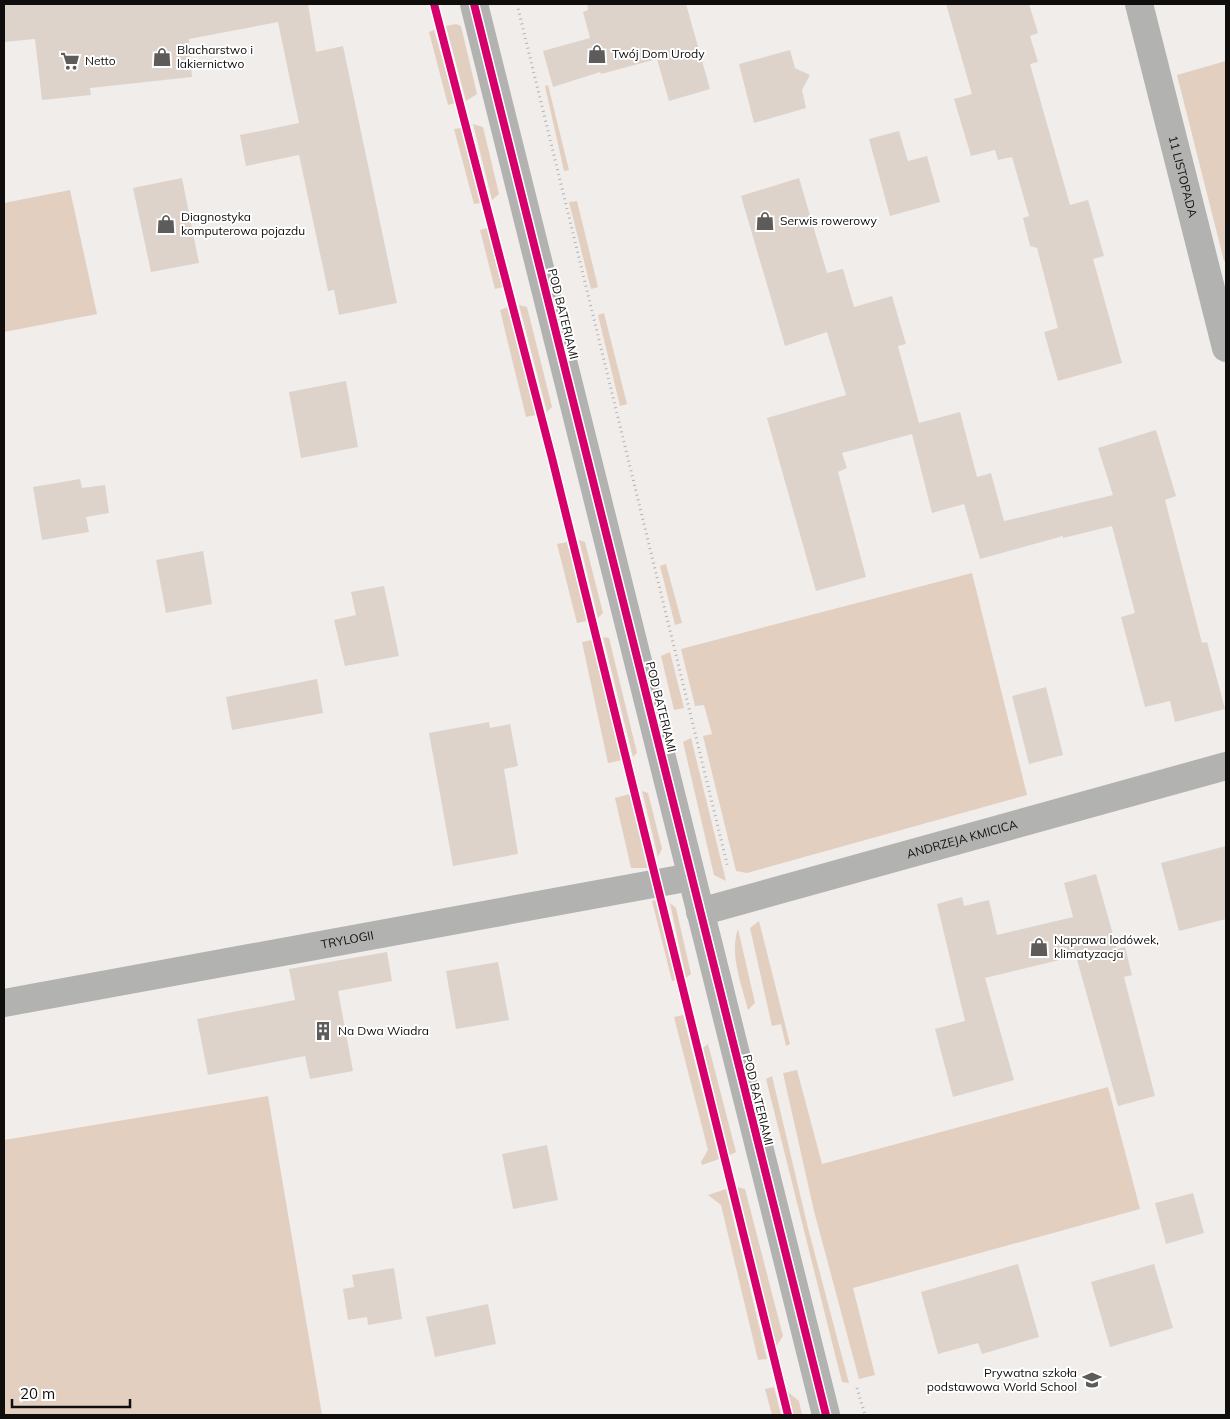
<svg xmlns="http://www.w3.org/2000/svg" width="1230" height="1419" font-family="Mulish,sans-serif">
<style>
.green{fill:#e3cfc0}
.building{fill:#ded3ca}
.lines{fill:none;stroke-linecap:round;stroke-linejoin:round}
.path{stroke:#b4b2b2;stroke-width:3;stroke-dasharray:1 4;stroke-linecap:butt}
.minor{stroke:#b2b2b1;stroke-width:28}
.tertiary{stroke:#b2b2b1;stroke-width:28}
.cycleway-casing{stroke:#fff;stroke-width:11}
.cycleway{stroke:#d6006c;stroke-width:8}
.labels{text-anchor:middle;stroke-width:4;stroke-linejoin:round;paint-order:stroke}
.poi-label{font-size:12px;fill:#100e0c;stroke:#fff;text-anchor:start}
.street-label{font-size:12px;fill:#100e0c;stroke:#fff}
</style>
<rect width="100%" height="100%" fill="#f0edeb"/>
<g class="green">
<path d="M456,24L461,26L477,94L466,101L446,26Z"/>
<path d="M434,30L455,103L448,105L429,32Z"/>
<path d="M1226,61V260L1224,261L1177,75Z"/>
<path d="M548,85L569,170L564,171L545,86Z"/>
<path d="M473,124L483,127L499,194L492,200Z"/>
<path d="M461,128L481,203L474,204L454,129Z"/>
<path d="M70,190L97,314L4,332V203Z"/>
<path d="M577,201L598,287L591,289L569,202Z"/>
<path d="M487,228L503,287L495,289L480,230Z"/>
<path d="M519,305L527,307L552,407L547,412Z"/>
<path d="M508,307L536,415L526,417L500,310Z"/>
<path d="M604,313L627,404L620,406L598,315Z"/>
<path d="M579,540L585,542L603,613L598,618Z"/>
<path d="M567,542L587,621L577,623L557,544Z"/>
<path d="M666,564L682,623L675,625L660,566Z"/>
<path d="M972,573L1027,795L747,873L736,871L703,736L712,734L704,705L695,706L681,649Z"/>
<path d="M603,637L609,638L637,753L633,757Z"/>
<path d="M592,640L622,760L608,763L582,642Z"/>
<path d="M670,652L684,708L674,710L661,656Z"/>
<path d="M691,738L726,881L714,875L683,742Z"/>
<path d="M642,791L648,793L662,849L658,857Z"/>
<path d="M630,794L649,868H631L615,798Z"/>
<path d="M657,900L676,980L672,981L652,901Z"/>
<path d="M670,903L676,908L691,974L686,978Z"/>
<path d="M759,921L790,1044L786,1046L781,1024L772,1026L750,928Z"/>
<path d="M738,929L755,1003L748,1010C742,985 729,954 738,929Z"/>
<path d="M683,1015L719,1159L702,1165L701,1162L708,1150L674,1017Z"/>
<path d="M708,1044L736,1152L728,1156L703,1048Z"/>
<path d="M797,1070L822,1164L1108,1087L1140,1209L853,1288L875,1375L859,1379L814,1211L783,1073Z"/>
<path d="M772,1076L808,1228L849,1383L842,1382L766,1079Z"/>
<path d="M268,1096L322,1415H4V1140Z"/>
<path d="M737,1187L745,1189L783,1336L776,1347Z"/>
<path d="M726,1189L767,1359L758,1360L721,1205L708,1195Z"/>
<path d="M774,1387L781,1415H772L765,1389Z"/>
<path d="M788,1392L799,1401L802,1415H793Z"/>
</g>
<g class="building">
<path d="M4,4H308L316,52L343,46L397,303L339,315L334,290L328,291L299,155L246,166L240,135L299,123L278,22L189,39L192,77L90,88L91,95L42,100L35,39L4,42Z"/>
<path d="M587,4H686L710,89L669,101L657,59L601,74L600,72L553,87L543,51L590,38L583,12L588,10Z"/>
<path d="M946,4H1029L1038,33L1030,36L1038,62L1030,64L1070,205L1088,200L1104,256L1093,259L1122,363L1058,381L1044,332L1058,328L1037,248L1030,246L1023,218L1029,216L1012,157L998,160L995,150L971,156L954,99L972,94Z"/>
<path d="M790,50L795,68L810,75L802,90L806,108L754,123L739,64Z"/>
<path d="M899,131L908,161L927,156L940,202L890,216L869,139Z"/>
<path d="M182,178L199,263L151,272L133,188Z"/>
<path d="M799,178L827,273L843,269L854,307L892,296L906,344L898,346L919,423L960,412L977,477L991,473L1004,521L1113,495L1098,448L1156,430L1176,496L1165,500L1202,643L1207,642L1225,709L1175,722L1170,701L1145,707L1121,617L1135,613L1112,526L1063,538V536L980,559L964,504L932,513L912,434L842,453L847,468L838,472L866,577L816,591L767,418L846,395L827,332L785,346L741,196Z"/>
<path d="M346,381L358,447L301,458L289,392Z"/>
<path d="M80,479L82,488L105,485L109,513L86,517L89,532L42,540L33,487Z"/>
<path d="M203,551L212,604L166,613L156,560Z"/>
<path d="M384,586L399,656L345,666L334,620L356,615L351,592Z"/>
<path d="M317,679L323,713L232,730L226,697Z"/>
<path d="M1046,687L1063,755L1029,764L1012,696Z"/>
<path d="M489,722L490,728L510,724L518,766L504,769L518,854L453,866L429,733Z"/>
<path d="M1226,846V919L1179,931L1161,863Z"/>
<path d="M1096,874L1117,949L1125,947L1132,975L1124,977L1155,1096L1118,1106L1076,956L985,978L1014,1080L953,1097L935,1029L965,1021L937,904L962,897L964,906L989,900L997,935L1073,917L1064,883Z"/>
<path d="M387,952L392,981L338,991L353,1071L310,1079L305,1056L208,1075L197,1019L295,1000L289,969Z"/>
<path d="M498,962L509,1020L456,1029L446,971Z"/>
<path d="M547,1145L558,1200L513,1209L502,1154Z"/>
<path d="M1193,1193L1204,1233L1166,1244L1155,1203Z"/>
<path d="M1018,1264L1039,1337L982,1354L978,1343L938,1354L921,1292Z"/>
<path d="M1154,1264L1173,1328L1110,1347L1091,1282Z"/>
<path d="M394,1268L402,1319L368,1325L367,1317L348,1320L343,1289L354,1287L352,1275Z"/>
<path d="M488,1304L496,1344L435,1357L426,1317Z"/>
</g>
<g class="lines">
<g class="path">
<path d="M517,4L728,868"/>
<path d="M857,1388L865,1415"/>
</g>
<g class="minor">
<path id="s1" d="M1139,4L1226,348"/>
<path id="s2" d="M700,912L1226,766"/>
<path id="s3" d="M4,1003L691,877"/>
</g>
<path class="tertiary" d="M474,4L826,1415"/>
<g class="cycleway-casing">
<g id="cycleway">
<path d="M434,4L552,458L788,1415"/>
<path d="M474,4L826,1415"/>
</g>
</g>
<use href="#cycleway" class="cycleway"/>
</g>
<defs>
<g id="shop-bare" transform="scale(1.5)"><path d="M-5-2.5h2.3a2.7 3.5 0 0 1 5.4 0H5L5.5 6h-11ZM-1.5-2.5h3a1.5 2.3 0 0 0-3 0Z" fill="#5e5c5a" stroke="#fff" stroke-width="2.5" paint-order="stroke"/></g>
<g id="supermarket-bare" transform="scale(1.5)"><path d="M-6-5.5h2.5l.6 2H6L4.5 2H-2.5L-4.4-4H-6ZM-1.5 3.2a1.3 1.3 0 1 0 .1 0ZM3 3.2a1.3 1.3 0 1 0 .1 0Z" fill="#5e5c5a" stroke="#fff" stroke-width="2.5" paint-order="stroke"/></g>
<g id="building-bare" transform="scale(1.5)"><path d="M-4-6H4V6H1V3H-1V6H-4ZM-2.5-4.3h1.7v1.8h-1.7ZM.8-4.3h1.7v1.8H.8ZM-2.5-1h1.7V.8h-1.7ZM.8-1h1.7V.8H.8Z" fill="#5e5c5a" stroke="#fff" stroke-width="2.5" paint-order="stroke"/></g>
<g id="school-bare" transform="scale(1.5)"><path d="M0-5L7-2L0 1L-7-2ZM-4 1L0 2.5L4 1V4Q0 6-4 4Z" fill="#5e5c5a" stroke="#fff" stroke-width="2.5" paint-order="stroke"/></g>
</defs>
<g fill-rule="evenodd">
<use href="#shop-bare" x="597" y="54"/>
<use href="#shop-bare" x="162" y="57"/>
<use href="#supermarket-bare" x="70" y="61"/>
<use href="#shop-bare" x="765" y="221"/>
<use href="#shop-bare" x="166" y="224"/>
<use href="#shop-bare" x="1039" y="947"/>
<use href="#building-bare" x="323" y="1031"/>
<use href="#school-bare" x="1092" y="1380"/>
</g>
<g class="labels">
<g class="poi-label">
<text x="177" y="54">Blacharstwo i<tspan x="177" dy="14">lakiernictwo</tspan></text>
<text x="612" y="58">Twój Dom Urody</text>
<text x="85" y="65">Netto</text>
<text x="181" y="221">Diagnostyka<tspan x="181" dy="14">komputerowa pojazdu</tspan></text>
<text x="780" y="225">Serwis rowerowy</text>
<text x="1054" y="944">Naprawa lodówek,<tspan x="1054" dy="14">klimatyzacja</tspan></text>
<text x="338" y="1035">Na Dwa Wiadra</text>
<text x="1077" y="1377" text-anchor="end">Prywatna szkoła<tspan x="1077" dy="14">podstawowa World School</tspan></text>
</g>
<g class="street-label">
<text dy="4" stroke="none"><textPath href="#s1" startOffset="178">11 LISTOPADA</textPath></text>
<text transform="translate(563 314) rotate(76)" y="4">POD BATERIAMI</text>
<text transform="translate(661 707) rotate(76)" y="4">POD BATERIAMI</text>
<text dy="4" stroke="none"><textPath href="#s2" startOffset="272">ANDRZEJA KMICICA</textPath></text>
<text dy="4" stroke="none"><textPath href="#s3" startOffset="349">TRYLOGII</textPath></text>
<text transform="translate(758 1100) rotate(76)" y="4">POD BATERIAMI</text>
</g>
</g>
<rect width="1230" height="1419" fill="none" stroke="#100e0c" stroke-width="10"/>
<path d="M12 1399v8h118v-8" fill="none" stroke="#100e0c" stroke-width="2.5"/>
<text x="20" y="1399" font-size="15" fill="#100e0c" stroke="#ffffff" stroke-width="4" paint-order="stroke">20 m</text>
</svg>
